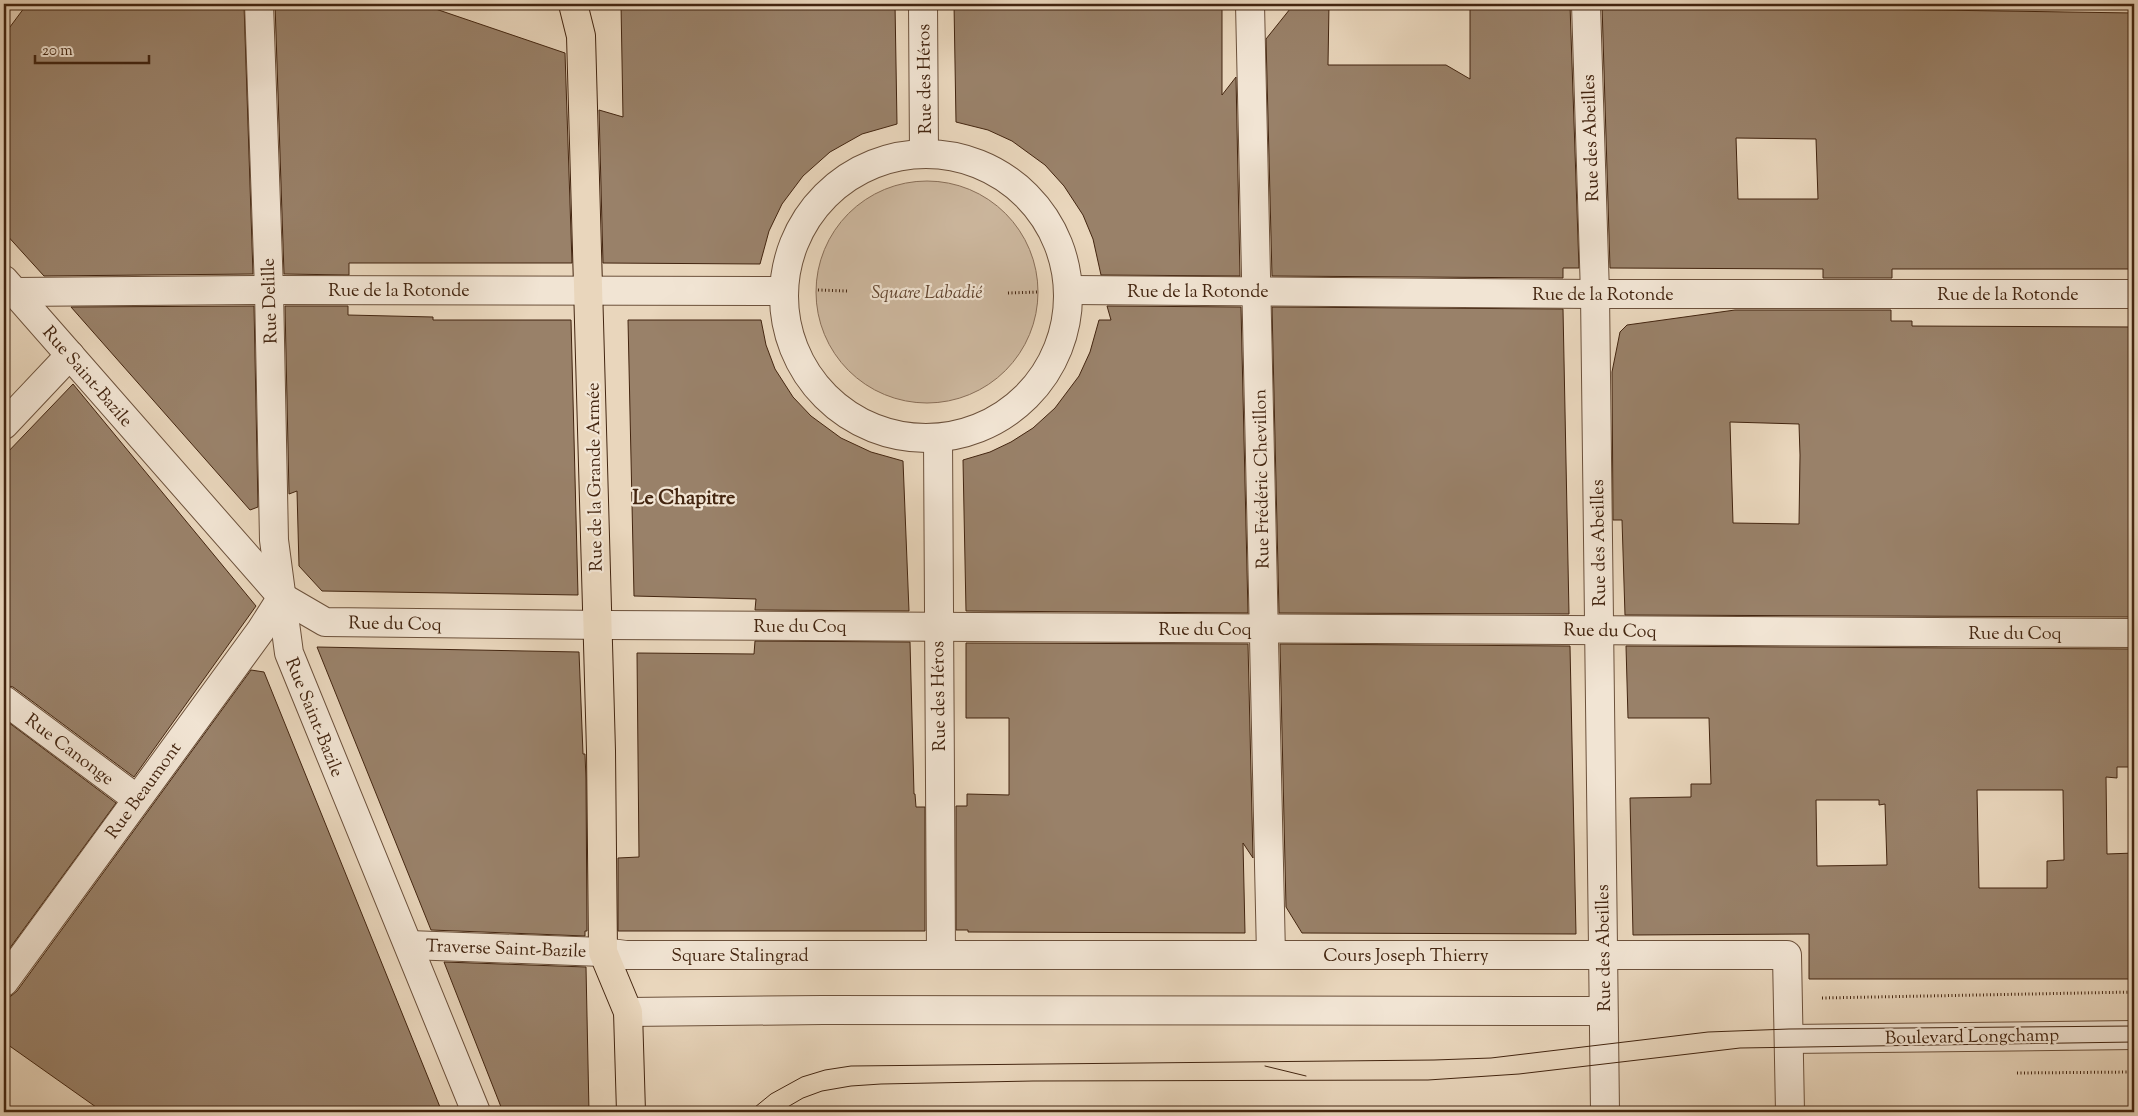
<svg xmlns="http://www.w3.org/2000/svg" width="2138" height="1116" font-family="'Sorts Mill Goudy',serif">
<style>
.green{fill:#cdb89f;stroke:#886e58}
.building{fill:#998169;stroke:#432510;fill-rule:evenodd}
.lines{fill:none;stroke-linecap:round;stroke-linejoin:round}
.minor-casing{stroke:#6c513b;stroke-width:30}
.major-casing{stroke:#432510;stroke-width:30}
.path{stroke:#432510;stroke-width:3;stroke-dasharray:1 2.5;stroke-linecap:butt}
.minor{stroke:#f1e4d3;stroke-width:28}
.major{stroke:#e9d6bc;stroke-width:28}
.tram{stroke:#432510;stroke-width:1}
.labels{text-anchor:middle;stroke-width:4.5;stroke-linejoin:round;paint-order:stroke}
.street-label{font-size:18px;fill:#432510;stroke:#f1e4d3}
.park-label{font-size:18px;font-style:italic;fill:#5f422d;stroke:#f1e4d3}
.quarter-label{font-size:20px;font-weight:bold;fill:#432510;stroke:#f1e4d3}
</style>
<rect width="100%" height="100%" fill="#e9d6bc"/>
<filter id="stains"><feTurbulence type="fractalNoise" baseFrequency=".004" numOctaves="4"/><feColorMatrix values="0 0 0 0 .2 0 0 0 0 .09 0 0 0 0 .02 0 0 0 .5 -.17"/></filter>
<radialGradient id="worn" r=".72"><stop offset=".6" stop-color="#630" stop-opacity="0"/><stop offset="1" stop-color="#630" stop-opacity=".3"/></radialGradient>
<circle class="green" cx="927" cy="292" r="111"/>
<g class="building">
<path d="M27,4H244L253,274L44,276L4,232V35Z"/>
<path d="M275,4H421L565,53L572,263H349V275L284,274Z"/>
<path d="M621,4H895L897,124L862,134L830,152L803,176L782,204L769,231L760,264L603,263L599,110L623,117Z"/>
<path d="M954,4H1222V95L1236,77L1240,276L1101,275L1093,239L1083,215L1064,186L1045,165L1012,141L988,130L956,122Z"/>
<path d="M1294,4H1329L1328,65H1446L1470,79V4L1570,5L1579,268H1563V278L1272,276L1266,39Z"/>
<path d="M1602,5L2134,13V269H1892V278H1823V269L1610,268ZM1736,138L1816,139L1818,199H1738Z"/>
<path d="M254,306L258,507L250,510L71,307Z"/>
<path d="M285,306H348V315L433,317V320H571L578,595L322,591L299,566L297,491L289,494Z"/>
<path d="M1107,306L1241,307L1248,613L966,611L963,460L990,452L1011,442L1033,428L1055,408L1079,376L1090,352L1099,320H1111Z"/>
<path d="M1272,307L1563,309L1569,614L1279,613Z"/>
<path d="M1735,310H1891V321H1912V326L2134,327V617L1625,615L1622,520H1613L1612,372L1620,332L1627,325ZM1730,422L1799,424L1800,455L1799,524L1733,523Z"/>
<path d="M628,320H761L766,345L775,369L793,397L811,416L841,438L871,452L903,461L909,611L755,610L756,599L634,596Z"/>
<path d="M73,384L256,606L134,777L13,687L4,685V456Z"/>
<path d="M755,641L910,642L914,794H915L916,807H925V931H618V858L639,857L637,653L754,654Z"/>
<path d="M966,643L1248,644L1253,858L1243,843L1245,933L968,932V930H956V806H967V794L1009,795V718H966Z"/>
<path d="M1280,644L1570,646L1576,934L1302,933L1286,907Z"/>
<path d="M1626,646L2134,649V767H2117V778L2106,777L2107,854L2134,853V979H1809V934L1633,935L1630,798L1691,797V784H1711L1709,718H1628ZM1977,790H2063L2064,860L2047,861V888H1979ZM1816,800H1879V805L1885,804L1887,865L1817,866Z"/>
<path d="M317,647L579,652L583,754H585L586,779L587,931H585V936L431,930Z"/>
<path d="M251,670L264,672L442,1112H103L4,1042V997L11,996L17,991Z"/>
<path d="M4,719L116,803L4,956Z"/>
<path d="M444,962L586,967L589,1112H503Z"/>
</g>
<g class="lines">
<g class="minor-casing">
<g id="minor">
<path d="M259,4L269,290L274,540L289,653L476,1112"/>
<path d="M923,4L924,154"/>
<path d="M1250,4L1271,955"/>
<path d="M1586,4L1595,294L1605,1112"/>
<circle cx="926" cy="296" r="142"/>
<path d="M4,280L282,597L325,622L606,625L2134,633"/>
<path d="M1071,290L1595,294H2134"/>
<path d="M14,292L269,290L784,291"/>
<path d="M4,425L70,355"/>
<path d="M938,438L941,955"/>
<path d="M4,700L137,799"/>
<path d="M409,945L603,952L626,955H1787L1790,1112"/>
<path d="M4,982L261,630L282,597"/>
<path d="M628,1012L823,1010L1603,1011"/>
<path d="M1789,1039L2134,1035"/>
</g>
</g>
<g class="major-casing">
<path id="major" d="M573,4L581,36L601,751L603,952L628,1012L631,1112"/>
</g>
<g class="path">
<path d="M818,290L847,291"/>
<path d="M1008,293L1038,292"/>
<path d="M1822,998L2134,992"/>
<path d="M2017,1073L2134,1072"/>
</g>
<use href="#minor" class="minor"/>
<use href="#major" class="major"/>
<g class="tram">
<path d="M1265,1066L1306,1076"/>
<path d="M749,1112L771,1094L802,1077L825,1070L851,1066L1434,1060L1491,1058L1708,1032L1789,1029L2134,1026"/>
<path d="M779,1112L803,1098L822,1091L851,1086L881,1084L1033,1081L1428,1080L1519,1074L1740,1048L2134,1042"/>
</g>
</g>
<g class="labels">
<g class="street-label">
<text transform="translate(924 79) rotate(-91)" y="6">Rue des Héros</text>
<text transform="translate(1590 138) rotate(-92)" y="6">Rue des Abeilles</text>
<text x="399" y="296">Rue de la Rotonde</text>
<text x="1198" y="297">Rue de la Rotonde</text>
<text x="1603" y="300">Rue de la Rotonde</text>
<text x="2008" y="300">Rue de la Rotonde</text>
<text transform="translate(269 301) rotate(-92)" y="6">Rue Delille</text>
<text transform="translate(88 376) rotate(49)" y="6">Rue Saint-Bazile</text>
<text transform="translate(594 477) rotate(-91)" y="6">Rue de la Grande Armée</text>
<text transform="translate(1261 479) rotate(-91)" y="6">Rue Frédéric Chevillon</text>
<text transform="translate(1598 543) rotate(-91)" y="6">Rue des Abeilles</text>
<text transform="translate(395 623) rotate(1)" y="6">Rue du Coq</text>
<text x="800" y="632">Rue du Coq</text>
<text x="1205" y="635">Rue du Coq</text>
<text transform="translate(1610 630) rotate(1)" y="6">Rue du Coq</text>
<text x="2015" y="639">Rue du Coq</text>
<text transform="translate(938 696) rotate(-91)" y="6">Rue des Héros</text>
<text transform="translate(315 717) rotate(68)" y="6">Rue Saint-Bazile</text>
<text transform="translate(70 749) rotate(37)" y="6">Rue Canonge</text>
<text transform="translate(143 790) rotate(-54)" y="6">Rue Beaumont</text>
<text transform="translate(506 948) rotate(2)" y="6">Traverse Saint-Bazile</text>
<text transform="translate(1603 948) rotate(-91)" y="6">Rue des Abeilles</text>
<text x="740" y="961">Square Stalingrad</text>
<text x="1406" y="961">Cours Joseph Thierry</text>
<text transform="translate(1972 1036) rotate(-1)" y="6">Boulevard Longchamp</text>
</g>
<g class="park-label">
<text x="927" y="298">Square Labadié</text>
</g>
<g class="quarter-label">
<text x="684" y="504">Le Chapitre</text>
</g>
</g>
<rect width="2138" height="1116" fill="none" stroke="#e9d6bc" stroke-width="20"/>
<rect x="5" y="5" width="2128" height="1106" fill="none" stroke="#432510" stroke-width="2.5"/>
<rect x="10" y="10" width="2118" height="1096" fill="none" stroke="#432510"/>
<path d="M35 55v8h114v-8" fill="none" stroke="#432510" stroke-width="2.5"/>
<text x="42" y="55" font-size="15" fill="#432510" stroke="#f1e4d3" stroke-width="4" paint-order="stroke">20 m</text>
<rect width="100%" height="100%" filter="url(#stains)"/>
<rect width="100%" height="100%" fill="url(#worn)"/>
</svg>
